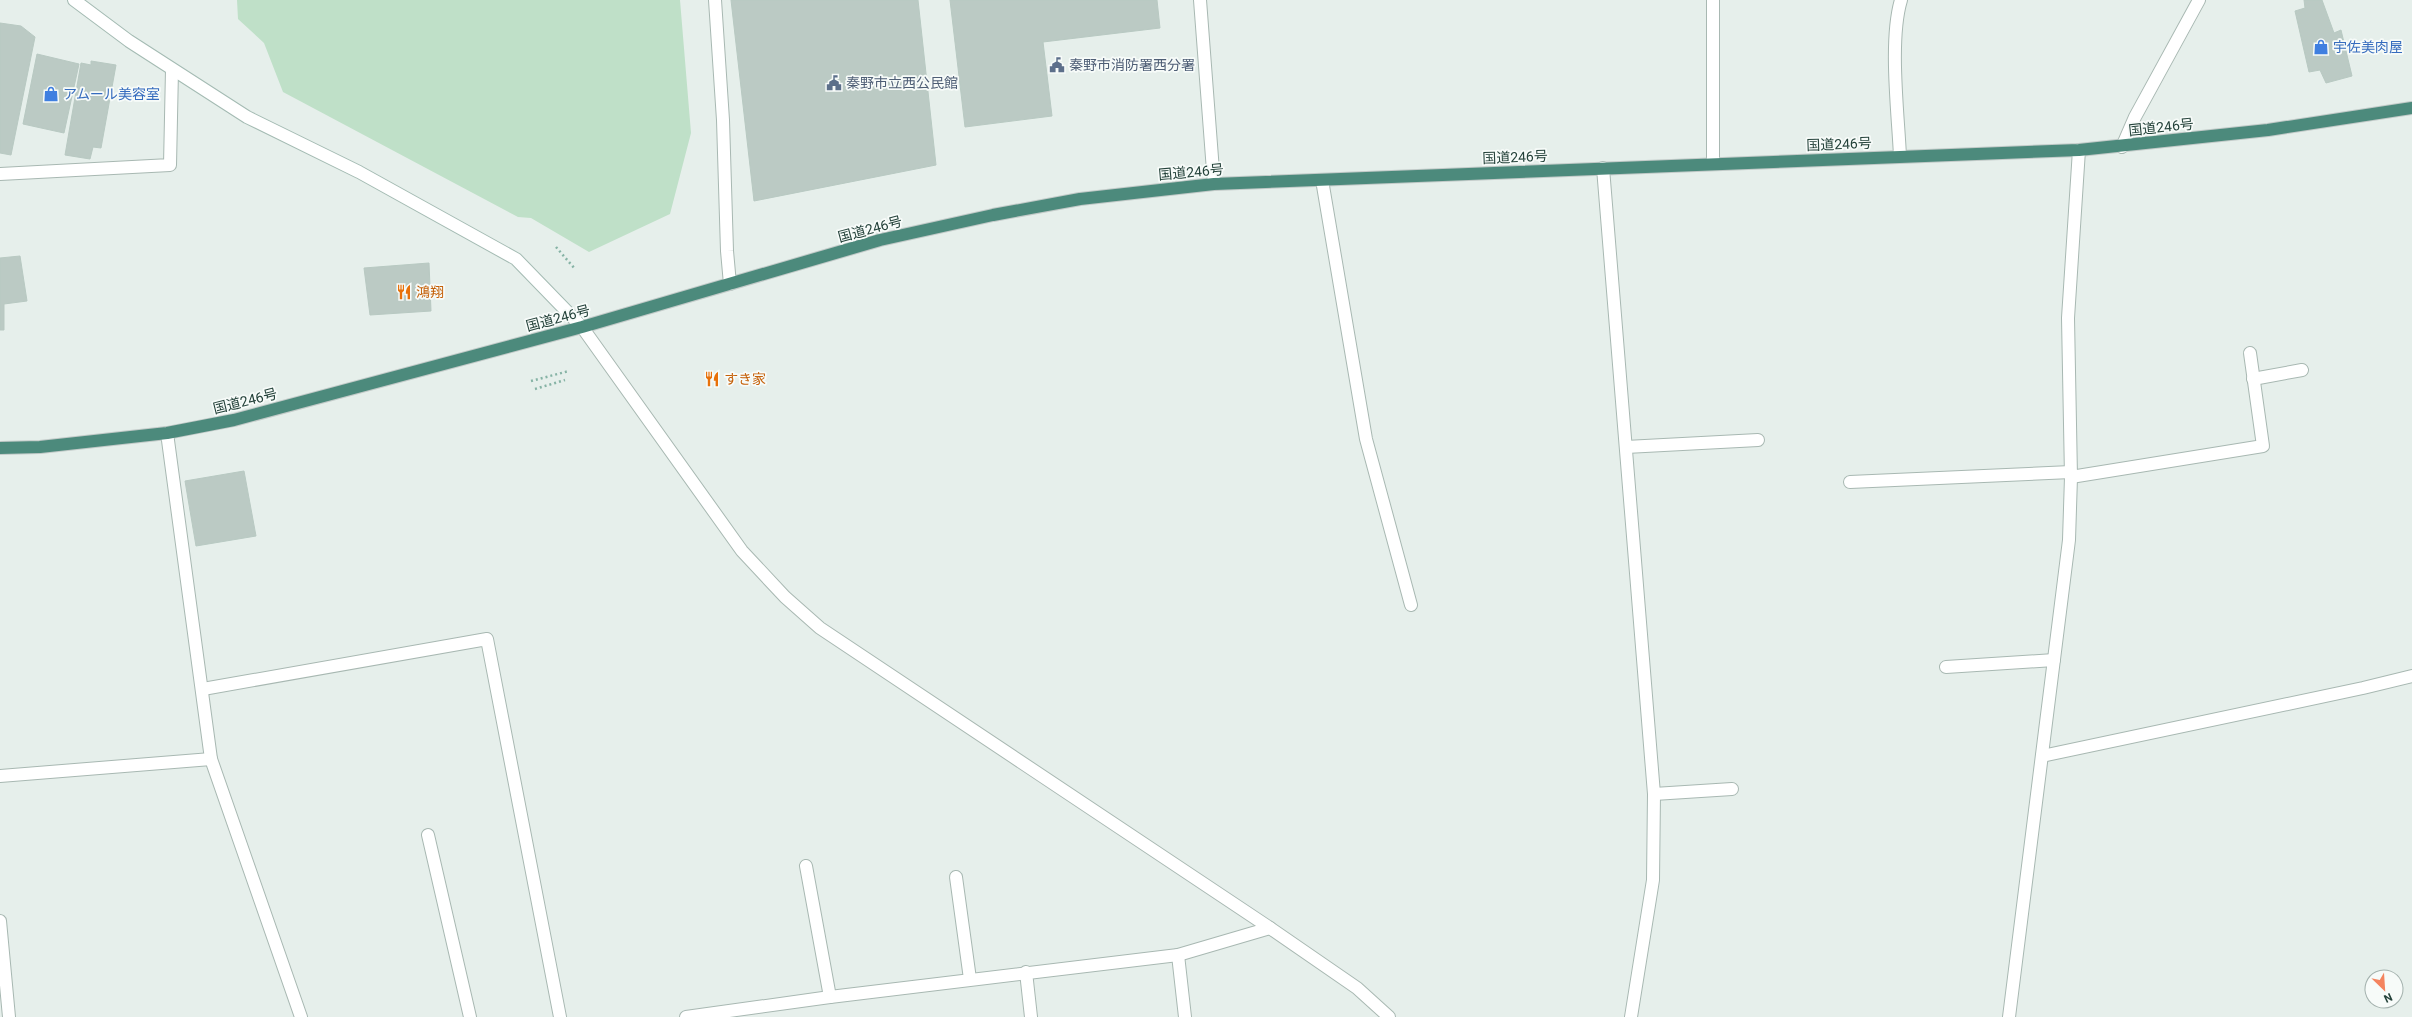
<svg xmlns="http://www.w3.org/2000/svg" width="2412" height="1017" font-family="Roboto,'Noto Sans JP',sans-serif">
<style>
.green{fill:#bfe0c8}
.building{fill:#bbcac4;stroke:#b8c9c2}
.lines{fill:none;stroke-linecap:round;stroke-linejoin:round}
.service-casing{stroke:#a8b8b2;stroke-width:14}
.minor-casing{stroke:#a8b8b2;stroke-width:14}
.tertiary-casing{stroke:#a8b8b2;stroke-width:14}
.secondary-casing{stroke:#a4bbb3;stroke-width:14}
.trunk-casing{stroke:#c2cac8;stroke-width:14}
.path{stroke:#86b3a5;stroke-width:2.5;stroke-dasharray:2 3;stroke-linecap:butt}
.service{stroke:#fff;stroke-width:12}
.minor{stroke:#fff;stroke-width:12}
.tertiary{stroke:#fff;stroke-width:12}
.secondary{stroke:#fff;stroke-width:12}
.trunk{stroke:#4c8a7c;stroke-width:12}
.labels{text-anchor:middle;stroke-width:3.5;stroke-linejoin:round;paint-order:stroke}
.shop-label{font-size:14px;fill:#366cbe;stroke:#f7fbf9;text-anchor:start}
.service-label{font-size:14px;fill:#4e5e75;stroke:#f7fbf9;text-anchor:start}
.street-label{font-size:14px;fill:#24423a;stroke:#f7fbf9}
.food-label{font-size:14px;fill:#c56008;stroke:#f7fbf9;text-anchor:start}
</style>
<rect width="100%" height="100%" fill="#e6efeb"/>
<path class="green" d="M237,0H680L691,133L670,214L589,252L531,218L518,217L283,92L264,43L238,19Z"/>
<g class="building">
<path d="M731,0H918L936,165L754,201Z"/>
<path d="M950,0H1157L1160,28L1043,42L1052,116L965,127Z"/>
<path d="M2304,0H2322L2334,33L2341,30L2352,76L2326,83L2320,70L2309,72L2295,11L2305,8Z"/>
<path d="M0,23L21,26L35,37L11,155L0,153Z"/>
<path d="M37,54L79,64L64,133L23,124Z"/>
<path d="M91,61L116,65L101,148L93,147L90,159L65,155L81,63L91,65Z"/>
<path d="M20,256L27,301L4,304V330H0V258Z"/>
<path d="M429,263L431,311L370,315L364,268Z"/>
<path d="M244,471L256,536L196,546L185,481Z"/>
</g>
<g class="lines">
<g class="service-casing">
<g id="service">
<path d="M715,0L723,120L727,251L730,284"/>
<path d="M1713,0V164"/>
<path d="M1900,156C1898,113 1889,40 1901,0"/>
<path d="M1322,180L1366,439L1411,605"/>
<path d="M2253,379L2302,370"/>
<path d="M1626,447L1758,440"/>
<path d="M2071,477L2263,446L2250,353"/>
<path d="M1850,482L2071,472"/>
<path d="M1946,667L2054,660"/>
<path d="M203,689L487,639L560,1017"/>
<path d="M1654,794L1732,789"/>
<path d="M428,835L470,1017"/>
<path d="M806,866L830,997"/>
<path d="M956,877L970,979"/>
<path d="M1026,972L1031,1017"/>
</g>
</g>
<g class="minor-casing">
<g id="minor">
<path d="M2122,147L2135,117L2199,0"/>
<path d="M1603,168L1654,794L1653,880L1631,1017"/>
<path d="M0,174L170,165L172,70"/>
<path d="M167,433L211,759L301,1017"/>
<path d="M2042,756L2363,688L2412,676"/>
<path d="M0,776L211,759"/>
<path d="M0,921L9,1017"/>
<path d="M1178,955L1185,1017"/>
<path d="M686,1017L830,997L1178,955L1270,928"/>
<path d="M2009,1017L2069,540L2071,477L2068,318L2079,150"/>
</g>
</g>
<g class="tertiary-casing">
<g id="tertiary">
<path d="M1200,0L1214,184"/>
<path d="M582,327L742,551L785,597L820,628L1270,928L1357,988L1389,1017"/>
</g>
</g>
<g class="secondary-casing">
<path id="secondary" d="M74,0L129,41L247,117L359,172L516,259L582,327"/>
</g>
<g class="trunk-casing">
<path id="trunk" d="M0,448L40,447L167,433L234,420L582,327L880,240L993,215L1080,199L1214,184L2079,150L2268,130L2412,108"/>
</g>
<g class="path">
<path d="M556,247L575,269"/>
<path d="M531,381L569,371"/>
<path d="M535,389L565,380"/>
</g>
<use href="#service" class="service"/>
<use href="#minor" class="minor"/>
<use href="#tertiary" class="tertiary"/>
<use href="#secondary" class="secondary"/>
<use href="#trunk" class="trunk"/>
</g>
<defs>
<g id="shop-bare" transform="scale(1.2)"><path d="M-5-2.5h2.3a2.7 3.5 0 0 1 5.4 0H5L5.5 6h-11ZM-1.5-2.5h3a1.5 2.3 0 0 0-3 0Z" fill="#3f7fe0" stroke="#f7fbf9" stroke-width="2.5" paint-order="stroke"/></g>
<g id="civic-bare" transform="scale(1.2)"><path d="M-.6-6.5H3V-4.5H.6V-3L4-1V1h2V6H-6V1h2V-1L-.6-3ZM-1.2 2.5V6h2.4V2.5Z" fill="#5c6f8a" stroke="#f7fbf9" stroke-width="2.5" paint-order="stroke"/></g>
<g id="restaurant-bare" transform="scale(1.2)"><path d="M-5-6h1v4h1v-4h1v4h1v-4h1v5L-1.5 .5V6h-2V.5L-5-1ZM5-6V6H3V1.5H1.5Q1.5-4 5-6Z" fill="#e8710a" stroke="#f7fbf9" stroke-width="2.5" paint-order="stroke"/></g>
</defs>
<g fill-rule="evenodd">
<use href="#shop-bare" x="2321" y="47"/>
<use href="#civic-bare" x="1057" y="65"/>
<use href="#civic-bare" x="834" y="83"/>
<use href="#shop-bare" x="51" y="94"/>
<use href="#restaurant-bare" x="404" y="292"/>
<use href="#restaurant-bare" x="712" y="379"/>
</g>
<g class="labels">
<g class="shop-label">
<text x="2333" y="52">宇佐美肉屋</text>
<text x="63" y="99">アムール美容室</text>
</g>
<g class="service-label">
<text x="1069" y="70">秦野市消防署西分署</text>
<text x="846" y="88">秦野市立西公民館</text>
</g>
<g class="street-label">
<text transform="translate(2161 127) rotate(-6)" y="5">国道246号</text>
<text transform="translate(1839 144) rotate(-2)" y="5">国道246号</text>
<text transform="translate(1515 157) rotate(-2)" y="5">国道246号</text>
<text transform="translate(1191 172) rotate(-5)" y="5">国道246号</text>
<text transform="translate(870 229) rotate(-15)" y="5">国道246号</text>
<text transform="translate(558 318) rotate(-15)" y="5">国道246号</text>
<text transform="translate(245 401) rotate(-14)" y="5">国道246号</text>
</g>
<g class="food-label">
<text x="416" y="297">鴻翔</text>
<text x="724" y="384">すき家</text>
</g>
</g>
<g transform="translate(2384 989) rotate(155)"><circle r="19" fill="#f7fbf9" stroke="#a3b1ad"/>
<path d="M0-3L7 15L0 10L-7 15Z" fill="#f4845f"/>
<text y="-6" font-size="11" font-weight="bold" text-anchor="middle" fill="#24423a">N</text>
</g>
</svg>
